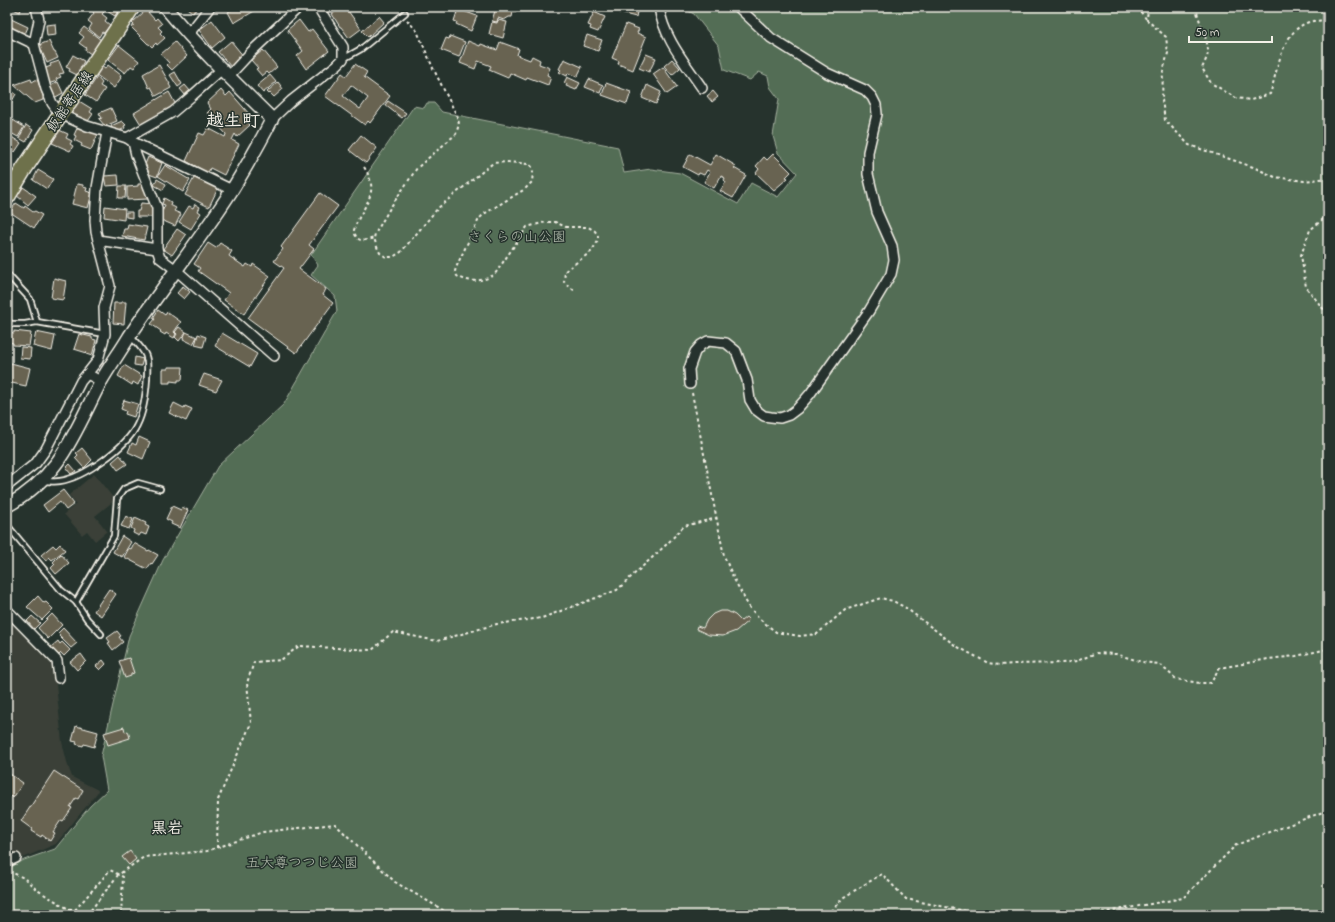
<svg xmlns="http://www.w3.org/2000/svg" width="1335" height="922" font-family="'Indie Flower','Klee One',sans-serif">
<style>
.built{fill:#3a4138}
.green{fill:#526d54;stroke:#a3af9e}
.building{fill:#686351;stroke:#f4f1e8;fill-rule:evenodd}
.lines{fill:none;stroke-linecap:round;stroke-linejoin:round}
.service-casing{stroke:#f4f1e8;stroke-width:8}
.minor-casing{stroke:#f4f1e8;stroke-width:12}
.tertiary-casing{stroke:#f4f1e8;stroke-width:15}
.primary-casing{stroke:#f4f1e8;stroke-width:18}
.path{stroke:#f4f1e8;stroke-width:2;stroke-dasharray:3 3;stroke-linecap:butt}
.service{stroke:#26332d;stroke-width:4.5}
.minor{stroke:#26332d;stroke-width:9}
.tertiary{stroke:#26332d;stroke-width:12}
.primary{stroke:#6e714b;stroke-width:15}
.labels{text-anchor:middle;stroke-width:3;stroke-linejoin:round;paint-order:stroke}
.street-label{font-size:14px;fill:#f4f1e8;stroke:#26332d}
.park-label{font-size:14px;fill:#b3bcad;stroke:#26332d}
.quarter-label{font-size:16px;font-weight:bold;fill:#f4f1e8;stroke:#26332d}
.district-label{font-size:18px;font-weight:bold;fill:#f4f1e8;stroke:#26332d}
</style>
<rect width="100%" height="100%" fill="#26332d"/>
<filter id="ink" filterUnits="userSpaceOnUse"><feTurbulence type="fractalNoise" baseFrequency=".025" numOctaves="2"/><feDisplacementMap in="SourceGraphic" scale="8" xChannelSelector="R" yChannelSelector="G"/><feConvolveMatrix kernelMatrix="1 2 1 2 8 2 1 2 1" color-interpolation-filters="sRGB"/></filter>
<g filter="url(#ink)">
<g class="built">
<path d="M94,474L115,500L95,516L107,531L95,541L87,531L82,535L64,514L76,504L69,495Z"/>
<path d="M7,616L54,665L62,742L68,766L72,777L98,790L97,793L56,844L23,858L13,855L7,859Z"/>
</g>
<path class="green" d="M680,7H1328V915H7V869L24,860L55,849L90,806L107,790L101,756L129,636L163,560L218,466L284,404L337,311L335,296L311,275L318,265L311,255L414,106L424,108L427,103H434L442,112L618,147L624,173L651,169L680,173L738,204L751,183L778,197L797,173L778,153L773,136L779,99L770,87L768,76L759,72L750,80L724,70L719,46L694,14Z"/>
<g class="building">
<path d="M9,7H22L20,12Z"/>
<path d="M95,7H97L104,12L102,14L107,18L105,21L110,25L104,33L102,32L99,37L89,29L92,24L88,21L94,13L92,11Z"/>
<path d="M107,7H120L115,16L105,10Z"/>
<path d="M186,7H198L193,13Z"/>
<path d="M236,7H261L234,23L228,12Z"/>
<path d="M496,7H513L517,8L515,13L513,12L512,17H509L504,20L498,18L497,22L492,21Z"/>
<path d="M618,7H638L636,17L616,12Z"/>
<path d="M340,8L342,11L346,8L361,29L349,38L341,27H340L332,14Z"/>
<path d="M458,9L477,16L471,31L456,24L457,22L454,21Z"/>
<path d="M146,10L155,20L157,18L162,24L158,27L162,31L160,33L165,38L157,45L156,43L152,47L149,44H148L131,27L134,25L132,23Z"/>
<path d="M594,12L605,17L598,32L590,29L591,26L588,25Z"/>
<path d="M379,16L384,22L368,37L362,31Z"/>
<path d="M11,19L28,27L25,34L8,27Z"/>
<path d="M212,20L225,37L212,48L199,30Z"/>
<path d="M299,20L308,32L312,29L329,51L306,69L297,56L303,51L287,30Z"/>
<path d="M498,20L507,22L503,38L489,34L492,22L497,23Z"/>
<path d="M55,24L56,35L47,36L46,25Z"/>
<path d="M626,24L639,29L637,33L646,37L633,70L618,64L619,61L612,58Z"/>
<path d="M84,27L101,40L91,54L85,50L86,48L79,43L84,37L79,33Z"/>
<path d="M587,35L602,40L598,51L583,46Z"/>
<path d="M450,36L465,42L459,57L441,50L446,38L449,39Z"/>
<path d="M49,41L54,52H55L58,58L47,63L39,45Z"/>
<path d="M231,41L244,57L232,68L218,52Z"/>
<path d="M468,41L480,46L481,44L497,50L500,42L519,49L517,55L530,60L532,56L540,60L539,64L550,68L547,75L551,77L548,85L527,77L526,80L510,73L508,78L489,70L491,66L478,61L475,69L460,63Z"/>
<path d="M175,42L187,56L172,70L167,65L169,63L161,54Z"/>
<path d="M119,45L139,61L134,68L131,66L125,73L108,60Z"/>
<path d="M263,50L277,67L269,74L267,72L262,76L256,69L258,68L251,60Z"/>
<path d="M646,54L656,58L649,72L639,68Z"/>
<path d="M73,55L84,61L77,75L69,71L70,69L66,67Z"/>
<path d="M564,59L582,67L577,77L568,73L567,76L559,72L561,70L559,69Z"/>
<path d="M672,59L680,68L672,75L664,66Z"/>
<path d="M59,61L64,73L59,74L61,77L56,79L57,81L48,84L43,69L51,66L50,64Z"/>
<path d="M355,64L367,72L364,77L390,96L370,123L368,121L365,125L325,96L342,73L346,76ZM351,85L368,98L360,109L343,96Z"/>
<path d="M108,65L121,75L120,77L121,78L114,88L95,74L101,66L105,69Z"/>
<path d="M159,65L170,84H169L171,88L156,96L151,87L149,88L143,74Z"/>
<path d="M663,67L677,87L667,94L653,74Z"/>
<path d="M175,72L182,84L178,87L170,75Z"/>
<path d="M270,75L276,82L263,93L257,86Z"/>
<path d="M97,77L102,83L100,86L105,89L96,102L85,95Z"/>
<path d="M567,77L580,83L576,90L566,86L567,84L564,83Z"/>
<path d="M31,79L32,82L37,79L43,96V100L35,103L14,85Z"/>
<path d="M589,79L603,85L600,93L585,87Z"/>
<path d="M58,82L63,93L54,98L48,87Z"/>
<path d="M278,82L283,89L274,97L270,93L269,94L267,92Z"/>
<path d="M606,83L631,92L627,104L602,95Z"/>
<path d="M185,85L191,92L186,96L180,89Z"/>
<path d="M647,85L661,92L656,104L642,98Z"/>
<path d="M7,89L16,94L7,110Z"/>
<path d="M221,90L226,96L230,92L250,115L245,119L250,125L237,137L235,134L232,140L239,144L224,175L210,168L208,173L186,161L199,133L204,135L208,128L225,137L226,134L207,113L211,109L207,103Z"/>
<path d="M713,91L718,97L712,102L707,96Z"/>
<path d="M169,92L176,105L142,126L134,113Z"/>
<path d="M79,101L92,109L90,112L93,114L86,124L69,115Z"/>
<path d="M388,101L406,113L402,118L385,105Z"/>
<path d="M111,108L117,121L105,126L99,119L102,118L99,113Z"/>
<path d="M7,120L12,123L13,120L24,127L18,137L7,131Z"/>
<path d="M122,121L126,125L124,126L125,128L115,133L111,126Z"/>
<path d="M26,125L33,130L26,142L19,138Z"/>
<path d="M78,126L98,134L91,150L81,146L82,144L74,140L76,136L74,135Z"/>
<path d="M59,130L68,134L66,138L72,141L70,144L73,146L70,151L52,143Z"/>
<path d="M7,134L21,143L15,152L7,147Z"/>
<path d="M361,135L377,148L366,163L349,150Z"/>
<path d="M690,154L710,165L716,154L736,166L734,168L746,175L733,198L720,191L726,182L724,180L725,178L721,176L714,188L704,182L710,172L707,170L704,175L699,173L698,175L683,167Z"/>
<path d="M773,154L791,172L786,177L788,178L774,190L756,173L759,169L756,166L764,157L767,160Z"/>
<path d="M148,157L162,163L157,177L146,173L144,167Z"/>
<path d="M165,165L190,180L183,192L158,176Z"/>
<path d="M38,170L53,179L47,189L33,180Z"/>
<path d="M118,175L119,185L106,186L104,176Z"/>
<path d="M195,176L218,188L209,207L185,195Z"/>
<path d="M157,179L166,184L163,190L154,185Z"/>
<path d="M77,184L83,185V187L87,188L86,191L92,193L88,208L72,204Z"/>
<path d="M138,184H144V190H148V199L127,200V187L138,186Z"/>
<path d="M119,186H126L125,198H118Z"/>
<path d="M23,187L36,196L28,205L16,195Z"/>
<path d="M320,193L338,206L309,245L314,249L299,269L326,289L323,295L333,303L296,353L248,318L284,268L274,261L283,249L281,247Z"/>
<path d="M164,198L171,202L170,205L176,208L174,211L181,214L175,226L159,219L165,205L162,204Z"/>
<path d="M16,203L24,208L25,206L33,212L35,211L42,215L34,228L10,212Z"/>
<path d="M141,203L153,204L155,217H137V211H139Z"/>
<path d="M195,204L200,207L198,211L201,213L191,229L179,222L189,206L193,208Z"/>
<path d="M105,206L125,209L124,220L104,217Z"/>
<path d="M126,212H132V218L126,217Z"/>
<path d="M128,224L147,227L144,240L122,236L124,229H127Z"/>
<path d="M177,229L186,235L172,255L163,249Z"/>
<path d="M208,243L216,248L220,243L232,251L229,256L245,267L247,264L252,267L253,264L270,276L244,314L224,300L229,293L198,271L200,268L194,264Z"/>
<path d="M54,278L66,281L63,300L51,298Z"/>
<path d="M183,286L190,292L184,299L177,293Z"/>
<path d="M121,302H126L124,324L113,323L114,303H121Z"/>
<path d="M158,310L165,315L167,312L181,322L174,332L176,334L174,338L166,333L165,335L160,332L161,331L151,324L155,319L153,318Z"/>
<path d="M179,327L186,332L179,341L175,337L177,334L175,332Z"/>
<path d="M14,331L31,333L29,346L13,345V343L8,342L9,332L14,333Z"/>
<path d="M36,332L55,336L52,351L33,346Z"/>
<path d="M186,332L197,337L193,344L183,339Z"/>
<path d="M222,333L257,354L250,367L215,346Z"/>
<path d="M79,334L92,337V339L96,340L92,356L86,354L87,353L74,349Z"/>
<path d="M198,334L206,337L203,347L195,345Z"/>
<path d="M21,347L31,348L30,359L20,358Z"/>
<path d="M135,357L143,359L141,366L134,365Z"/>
<path d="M7,362L30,368L26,386L7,382Z"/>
<path d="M124,365L142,376L138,385L133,382L132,385L118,376Z"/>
<path d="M168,367H183L182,380H178V382L170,381V383H163V369H168Z"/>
<path d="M204,374L222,380L216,391L199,385Z"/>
<path d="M124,400L138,404L134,417L125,414L126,411L121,409Z"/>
<path d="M174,403L184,408L185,406L192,409L186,421L169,413Z"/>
<path d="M139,437L150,442L143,459L128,452L132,443L136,445Z"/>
<path d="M82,448L92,460L84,468L75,458L78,455L76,453Z"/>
<path d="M120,455L127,464L118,470L112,462Z"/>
<path d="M70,464L76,471L71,474L66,468Z"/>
<path d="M63,490L74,504L66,510L60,502L48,512L43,505Z"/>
<path d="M172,506L181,510L182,507L188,510L180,528L171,524L172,522L166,519Z"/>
<path d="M126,516L133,519L129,529L121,526Z"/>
<path d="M135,518L146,523L145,525L149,527L146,535L141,533L139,536L133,533L134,530L131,528Z"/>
<path d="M122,536L131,542L122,557L113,552Z"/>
<path d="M134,543L148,551L149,550L158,555L152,564L151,563L147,569L124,557L129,548L131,549Z"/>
<path d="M60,544L65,550L52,560L49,557L46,561L41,555L53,545L56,548Z"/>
<path d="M61,554L69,563L56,574L51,568L55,564L53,562Z"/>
<path d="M109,589L116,594L101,616L94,611Z"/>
<path d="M38,596L44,603L46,602L53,609L42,620L27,607Z"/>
<path d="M720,611H727L735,615L741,621L746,617L749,620L736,631L723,636L709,635L696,629L697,626L703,628L707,620L713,614Z"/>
<path d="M52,614L62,625L48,639L38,628Z"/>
<path d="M32,616L40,623L34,629L27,621Z"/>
<path d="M63,628L77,643L71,648L59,636L60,635L58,633Z"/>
<path d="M117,631L121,636L119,637L123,642L113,650L108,643L110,642L107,638Z"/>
<path d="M58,641L60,644L62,642L70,650L64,656L61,653L59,655L51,647Z"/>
<path d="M81,654L86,661L77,670L70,662Z"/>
<path d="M129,658L134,673L131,674V676L125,678L119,661Z"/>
<path d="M103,660L106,664L100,670L96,666Z"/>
<path d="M76,726L98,732L94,747L84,744L83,746L76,744L77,742L72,741Z"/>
<path d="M124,727L125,732L128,731L130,738L108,745L104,733Z"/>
<path d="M54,771L83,790L78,799L76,798L70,807L72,808L63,821L61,820L53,832L55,833L50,841L42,835L41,837L31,831L32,829L21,821Z"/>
<path d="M7,772L23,783L13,798L11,796L9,798L7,796Z"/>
<path d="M130,851L136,859L129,865L122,857Z"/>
</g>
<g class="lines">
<g class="service-casing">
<g id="service">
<path d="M343,59L361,49L405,13"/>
<path d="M7,274L30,299L37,322"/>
<path d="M7,322L12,324H25L37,322L105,334"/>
<path d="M44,481C49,481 55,482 60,481C83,478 127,447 137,425C144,411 146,394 147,378C147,369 149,358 143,351C140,346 135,341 131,337"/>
<path d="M7,525L61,590L76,602L87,619L101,634"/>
<path d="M76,602L114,536L117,499L124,489L138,483L160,489"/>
</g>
</g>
<g class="minor-casing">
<g id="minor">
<path d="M36,7L39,20L34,44L46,89L52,103L60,114L87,126L127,138L133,142L232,190"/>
<path d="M659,7C663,37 685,63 702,88"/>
<path d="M7,31L34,44"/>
<path d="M188,35L210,7"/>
<path d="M228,77L252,51L299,7"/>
<path d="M272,119L291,101L337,65L343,59V47L318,7"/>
<path d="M127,138L173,112L193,95L221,70"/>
<path d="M133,142L136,155L157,208V249L160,258L176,270L274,356"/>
<path d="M98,240L157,249"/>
<path d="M101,381L87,374L98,360L105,334L104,308L110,286L96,232L95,220L97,188L107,132"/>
<path d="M690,384L689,369L695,352L701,345L708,341L726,343L736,351L747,380L750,400L756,410L764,416L771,417L780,418L789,415L797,409L810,394L869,311L891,274L894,260L892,246L877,212L868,174V152L877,114L876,105L872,97L865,90L827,73L771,38L738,7"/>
<path d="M7,486L36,463L46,449L81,381L87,374"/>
<path d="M7,610L57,661L59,678"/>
<path d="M7,862L16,858"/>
</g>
</g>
<g class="tertiary-casing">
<path id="tertiary" d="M7,506C61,476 74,433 100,383C109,367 120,352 129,337C162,287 200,240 232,190C246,167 260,143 272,119C235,83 198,47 165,7"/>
</g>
<g class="primary-casing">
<path id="primary" d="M7,197L24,169L132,7"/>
</g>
<g class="path">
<path d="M1137,7L1147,20"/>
<path d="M1148,7L1147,20L1166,37L1168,53L1163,71L1162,100L1165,120L1189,145L1253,167L1275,177L1304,181L1328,178"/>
<path d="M1196,7C1198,21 1209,41 1208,53C1207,58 1204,64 1202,68L1211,83L1236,98L1251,100L1270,94C1278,70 1281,31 1309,22C1315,20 1322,21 1328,20"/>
<path d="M407,20L417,31L433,68L458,118L459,124L456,134L417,168L390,208L375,234L374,238L377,247L380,253L386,257H393L401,252L438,208L493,163L506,162L529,164L532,167L533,172L532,182L525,189L484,214L479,219L458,263L455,271L457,276C468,283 484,282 495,274L527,227L546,222H555L566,227H588L595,231L598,236V240L592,251L565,271L564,282L575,291"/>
<path d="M364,167C382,195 362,204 354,230C356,243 364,241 374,238"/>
<path d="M1328,215L1310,230L1301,255L1306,287L1328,315"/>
<path d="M692,393L724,556L734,579L749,607L762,621L776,632L800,636L817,634L845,610L881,598L893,601L906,608L956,646L988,663L999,665L1014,664L1062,663L1077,661L1096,653L1116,654L1142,662L1159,664L1176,679L1200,683H1211L1219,668L1237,665L1268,659L1296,656L1328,649"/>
<path d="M217,848L218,800L251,723L247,683L254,662L281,660L299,646L372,650L393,632L437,641L497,624L542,618L617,590L667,544L684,526L717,518"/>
<path d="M9,871L24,878L37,890L72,911L75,910L110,870L123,877L121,915"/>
<path d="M87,915L118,875L144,857L207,851L263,832L335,824L395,882L448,913V915"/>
<path d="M827,915L844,897L882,874L906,899L985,915"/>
<path d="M1090,915L1183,898L1236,845L1328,810"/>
</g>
<use href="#service" class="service"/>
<use href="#minor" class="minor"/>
<use href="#tertiary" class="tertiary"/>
<use href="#primary" class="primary"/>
</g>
</g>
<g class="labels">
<g class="street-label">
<text transform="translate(69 101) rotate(-56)" y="5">飯能寄居線</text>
</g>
<g class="park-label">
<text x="517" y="241">さくらの山公園</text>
<text x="302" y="867">五大尊つつじ公園</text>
</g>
<g class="quarter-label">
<text x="167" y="833">黒岩</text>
</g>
<g class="district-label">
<text x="233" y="126">越生町</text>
</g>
</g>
<rect width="1335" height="922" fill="none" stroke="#26332d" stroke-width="24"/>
<rect x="12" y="12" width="1311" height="898" fill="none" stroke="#f4f1e8" stroke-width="1.5" filter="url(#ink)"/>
<path d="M1189 36v6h83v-6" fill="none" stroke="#f4f1e8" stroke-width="2"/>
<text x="1195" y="36" font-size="12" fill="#f4f1e8" stroke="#26332d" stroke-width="3" paint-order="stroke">50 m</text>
</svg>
